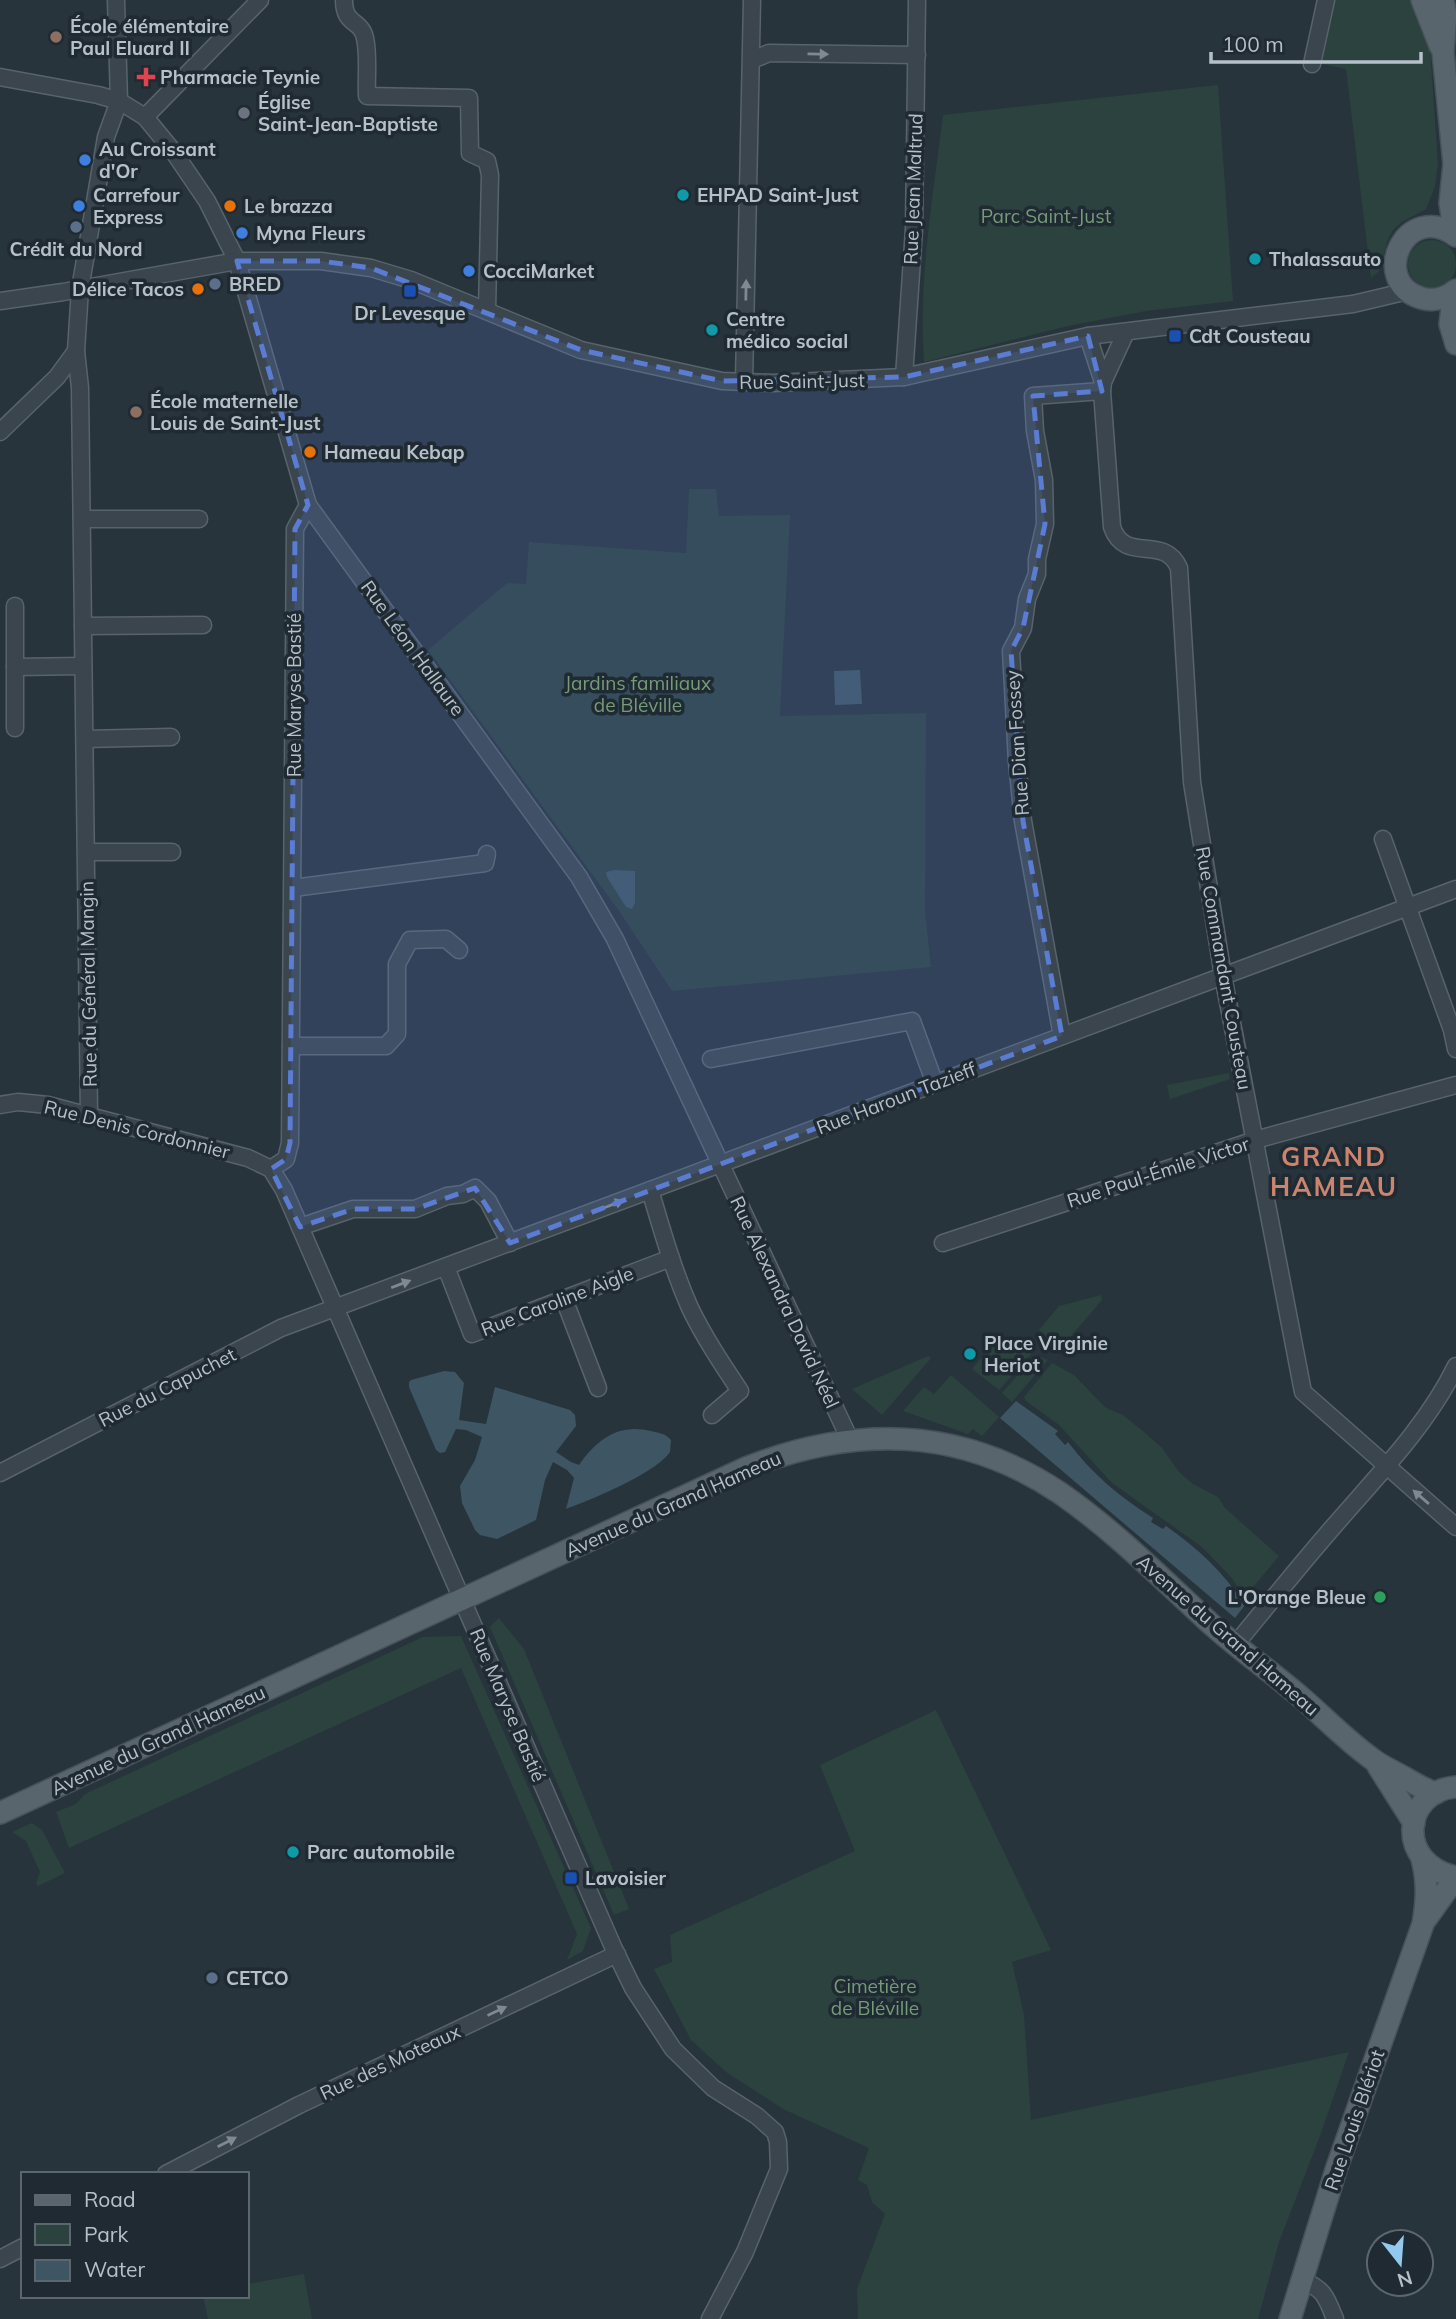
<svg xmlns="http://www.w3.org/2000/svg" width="1456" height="2319" font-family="Mulish,sans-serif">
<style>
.green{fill:#2c423f}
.water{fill:#3e5563}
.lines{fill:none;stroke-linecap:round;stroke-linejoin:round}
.minor-casing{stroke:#58636b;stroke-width:19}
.major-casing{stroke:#465159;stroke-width:24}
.minor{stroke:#3a454d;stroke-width:16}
.major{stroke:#58656c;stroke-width:21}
.oneway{fill:#7e8991}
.marked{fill:#5a7cd2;fill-opacity:0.2;stroke:#5a7cd2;stroke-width:5;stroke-dasharray:14 9;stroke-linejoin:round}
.education-dot{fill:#8d6e63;stroke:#1f2a32;stroke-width:2.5}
.health-dot{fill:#e0444e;stroke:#1f2a32;stroke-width:2.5}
.worship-dot{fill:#6b7280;stroke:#1f2a32;stroke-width:2.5}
.shop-dot{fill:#3f7fe0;stroke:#1f2a32;stroke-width:2.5}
.culture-dot{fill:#0f9aa8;stroke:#1f2a32;stroke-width:2.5}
.food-dot{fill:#e8710a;stroke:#1f2a32;stroke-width:2.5}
.service-dot{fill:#5c6f8a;stroke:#1f2a32;stroke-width:2.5}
.transit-dot{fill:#1a4fb4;stroke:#1f2a32;stroke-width:2.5}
.leisure-dot{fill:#2e9e5b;stroke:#1f2a32;stroke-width:2.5}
.labels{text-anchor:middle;stroke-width:7;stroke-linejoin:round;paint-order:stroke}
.poi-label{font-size:19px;font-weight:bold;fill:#b6c0c8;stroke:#1f2a32;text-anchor:start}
.street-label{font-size:19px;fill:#b6c0c8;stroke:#1f2a32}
.park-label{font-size:19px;fill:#769b78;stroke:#1f2a32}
.district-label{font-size:26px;font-weight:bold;letter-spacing:2px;fill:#cb846d;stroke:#1f2a32}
</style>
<rect width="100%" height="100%" fill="#27343c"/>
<g class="green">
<path d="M1335,0H1413L1430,48L1438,163L1435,186L1426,209L1402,222L1393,230L1388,239L1379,271L1371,278L1346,69L1322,64Z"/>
<path d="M1218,85L1233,301L1146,311L1068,326L924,362C918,279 933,197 943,115Z"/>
<circle cx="1432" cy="264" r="24"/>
<path d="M689,489H716L719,516L790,515L780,716L926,713L925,910L931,967L672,991L619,911L428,650L507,583L526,584L529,542L686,553Z"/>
<path d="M1229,1073L1230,1079L1170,1099L1167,1085Z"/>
<path d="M1101,1295L1102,1300L1060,1349L1039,1330L1059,1306Z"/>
<path d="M997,1339L1032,1353L999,1390L972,1369Z"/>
<path d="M1035,1355L1048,1360L1012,1402L1002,1393Z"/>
<path d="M928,1356L931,1358L882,1415L852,1389Z"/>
<path d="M1052,1363L1074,1375L1106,1408L1123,1415L1143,1431L1162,1448L1180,1473L1193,1484L1218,1497L1225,1508L1279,1556L1245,1597L1230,1576L1202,1547L1112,1483L1059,1425L1026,1401L1024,1397Z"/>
<path d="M951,1375L999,1417L982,1436L973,1429L968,1434L903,1411L924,1387L934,1394Z"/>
<path d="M499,1618L524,1649L629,1909L614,1915L490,1627Z"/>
<path d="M461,1636L591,1928L583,1951L567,1960L577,1934L461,1668L69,1848L56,1812L76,1804L85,1794L423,1637Z"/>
<path d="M936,1710L1051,1950L1012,1962L1024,2015L1031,2120L1349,2052L1320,2136L1279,2242L1258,2319H858L857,2289L885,2214L872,2202L867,2185L858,2180L869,2148L785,2110L726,2072L691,2040L654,1969L672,1962L670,1935L855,1851L820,1765Z"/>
<path d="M32,1823L42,1830L65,1873L38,1886L36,1883L40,1872L26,1841L12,1832Z"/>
<path d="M304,2274L312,2319H208L203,2296H247V2284Z"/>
</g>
<g class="water">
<path d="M860,670L862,704L835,705L834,671Z"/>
<path d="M614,870L635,871V903L632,909L626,907L607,877L606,872Z"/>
<path d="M444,1371L455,1372L464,1383L459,1420L486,1424L495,1387L570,1410L575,1415L576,1426L556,1452L571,1462L579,1465C597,1439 619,1423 651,1431C659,1433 665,1433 671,1440L670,1452C656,1473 591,1500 566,1509L574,1478L567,1470L553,1462L545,1480L536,1520L497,1539L480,1535L475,1530L462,1503L460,1486L475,1460L482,1437L466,1430L456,1429L445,1452L440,1453L436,1450L409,1387V1382L411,1380Z"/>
<path d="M1016,1401L1058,1431L1055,1434L1065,1445L1068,1442C1092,1474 1120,1497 1153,1518L1151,1522L1163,1529L1166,1526C1198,1548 1224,1573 1245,1605L1235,1618L1000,1418Z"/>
</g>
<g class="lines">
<g class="minor-casing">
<g id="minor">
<path d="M344,0C344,26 361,19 365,38C369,56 366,78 367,96L469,98L470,153L487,161L490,175L487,310"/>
<path d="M752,60L769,53L917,55"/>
<path d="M1312,64L1326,0"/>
<path d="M0,77L98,95L119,101L145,117L173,151L207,201L237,261L308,505L579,877L615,939L850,1440"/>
<path d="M145,117L260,0"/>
<path d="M0,301L63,292L237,261H321L371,268L411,280L581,350L722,381L773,383L904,377L1088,336L1353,304L1408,291"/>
<path d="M1126,332L1103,382L1102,391L1112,527C1125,565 1164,533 1179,568L1192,782L1223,976L1303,1392L1456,1527"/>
<path d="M1088,336L1103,382"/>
<path d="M904,377L914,229L917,0"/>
<path d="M744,382L752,0"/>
<path d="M0,432L57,377L76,351"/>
<path d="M82,519H199"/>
<path d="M15,606V728"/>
<path d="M83,626L203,625"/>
<path d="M15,667L83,666"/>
<path d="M85,739L171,737"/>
<path d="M1383,839L1452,1030L1456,1049"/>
<path d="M87,852H172"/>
<path d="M293,888L485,863L487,854"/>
<path d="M1062,1036L1023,821L1017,762L1011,651L1023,628L1027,599L1037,574V559L1045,524L1044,480L1035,431L1033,396L1102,391"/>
<path d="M291,1046H386L397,1034V964L410,940L446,939L459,950"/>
<path d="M711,1059L912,1021L935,1084"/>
<path d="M0,1105L18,1102L48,1105L248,1158L271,1169L284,1190L614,1949L633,1988L673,2049L713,2088L757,2116L775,2132L778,2142L779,2169L745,2252L710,2319"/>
<path d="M89,1115L80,388L76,351L80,289L106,137L119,101L116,0"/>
<path d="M271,1169L286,1159L290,1143L295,529L308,505"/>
<path d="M650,1190C662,1230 673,1270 690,1308C704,1337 722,1364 740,1391L712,1415"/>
<path d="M300,1227L353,1209H415L447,1196L463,1194L475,1188L488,1201L510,1243"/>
<path d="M943,1243L1255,1140L1456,1085"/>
<path d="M446,1267L472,1334L671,1258"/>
<path d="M564,1299L598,1388"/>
<path d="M0,1473L281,1328L1456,889"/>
<path d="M1235,1645C1268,1605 1300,1565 1334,1526C1377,1476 1427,1426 1456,1366"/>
<path d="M166,2174L299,2105L617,1954"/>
<path d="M0,2259L23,2247"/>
<path d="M1300,2279C1324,2289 1326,2296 1335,2319"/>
</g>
</g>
<g class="major-casing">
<g id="major">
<path d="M1422,0L1440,46"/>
<path d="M1443,0L1446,14L1443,52L1454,164L1450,203L1455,235"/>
<path d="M1456,236C1406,199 1368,281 1421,298C1434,302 1446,298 1456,290"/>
<path d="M1454,292L1450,324L1456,344"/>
<path d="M1378,1766L1414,1823"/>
<path d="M0,1813L746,1468C855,1425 960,1426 1060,1493C1115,1531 1163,1580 1212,1625C1241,1651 1273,1673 1303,1699C1326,1719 1349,1743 1375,1761C1385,1768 1397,1773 1407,1779C1417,1785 1425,1790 1436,1793"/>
<path d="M1426,1919L1456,1877C1395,1864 1402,1791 1456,1787"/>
<path d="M1290,2319L1336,2170L1423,1924C1427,1900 1428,1882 1422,1859"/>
</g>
</g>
<use href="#minor" class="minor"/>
<use href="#major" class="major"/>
</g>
<defs><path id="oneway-solid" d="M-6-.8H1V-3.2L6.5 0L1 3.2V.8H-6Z" transform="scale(1.75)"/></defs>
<g class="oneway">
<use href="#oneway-solid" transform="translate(818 54) rotate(1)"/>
<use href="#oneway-solid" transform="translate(746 290) rotate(-89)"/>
<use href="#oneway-solid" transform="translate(614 1204) rotate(-21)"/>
<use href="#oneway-solid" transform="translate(401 1284) rotate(-21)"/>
<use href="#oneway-solid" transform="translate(1421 1497) rotate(-139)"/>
<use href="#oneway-solid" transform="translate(497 2011) rotate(-25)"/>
<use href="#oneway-solid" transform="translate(227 2142) rotate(-27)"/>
</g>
<path class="marked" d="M237,261H321L371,268L581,350L722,381L904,377L1088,336L1102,391L1033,396L1045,524L1023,628L1011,651L1023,821L1062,1036L510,1243L475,1188L415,1209H353L300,1227L271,1169L286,1159L290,1143L295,529L308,505Z"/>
<g class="education-dot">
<circle cx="56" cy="37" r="7"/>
<circle cx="136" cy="412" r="7"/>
</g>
<path class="health-dot" d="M142.5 66.5h7v7h7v7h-7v7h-7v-7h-7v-7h7z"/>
<circle class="worship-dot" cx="244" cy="113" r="7"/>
<g class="shop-dot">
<circle cx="85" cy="160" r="7"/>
<circle cx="79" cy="206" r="7"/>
<circle cx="242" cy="233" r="7"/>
<circle cx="469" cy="271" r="7"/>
</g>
<g class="culture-dot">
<circle cx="683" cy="195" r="7"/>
<circle cx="1255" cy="259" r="7"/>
<circle cx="712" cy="330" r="7"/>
<circle cx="970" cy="1354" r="7"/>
<circle cx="293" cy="1852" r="7"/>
</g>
<g class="food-dot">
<circle cx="230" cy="206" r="7"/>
<circle cx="198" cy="289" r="7"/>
<circle cx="310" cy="452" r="7"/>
</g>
<g class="service-dot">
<circle cx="76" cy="227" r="7"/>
<circle cx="215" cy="284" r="7"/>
<circle cx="212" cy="1978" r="7"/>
</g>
<g class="transit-dot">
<rect x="403" y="284" width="14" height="14" rx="3.5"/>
<rect x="1168" y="329" width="14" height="14" rx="3.5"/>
<rect x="564" y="1871" width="14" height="14" rx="3.5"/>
</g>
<circle class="leisure-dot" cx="1380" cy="1597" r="7"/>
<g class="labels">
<g class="poi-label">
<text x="70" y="33">École élémentaire<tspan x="70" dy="22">Paul Eluard II</tspan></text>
<text x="160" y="84">Pharmacie Teynie</text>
<text x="258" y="109">Église<tspan x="258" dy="22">Saint-Jean-Baptiste</tspan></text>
<text x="99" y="156">Au Croissant<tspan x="99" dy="22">d'Or</tspan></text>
<text x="93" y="202">Carrefour<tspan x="93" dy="22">Express</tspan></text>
<text x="697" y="202">EHPAD Saint-Just</text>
<text x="244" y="213">Le brazza</text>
<text x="256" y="240">Myna Fleurs</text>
<text x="76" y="256" text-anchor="middle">Crédit du Nord</text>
<text x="1269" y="266">Thalassauto</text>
<text x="483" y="278">CocciMarket</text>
<text x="229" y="291">BRED</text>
<text x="184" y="296" text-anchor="end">Délice Tacos</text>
<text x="410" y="320" text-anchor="middle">Dr Levesque</text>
<text x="726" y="326">Centre<tspan x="726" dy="22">médico social</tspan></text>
<text x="1189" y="343">Cdt Cousteau</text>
<text x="150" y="408">École maternelle<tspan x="150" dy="22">Louis de Saint-Just</tspan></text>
<text x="324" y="459">Hameau Kebap</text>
<text x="984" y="1350">Place Virginie<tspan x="984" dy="22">Heriot</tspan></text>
<text x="1366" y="1604" text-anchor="end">L'Orange Bleue</text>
<text x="307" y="1859">Parc automobile</text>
<text x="585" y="1885">Lavoisier</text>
<text x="226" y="1985">CETCO</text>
</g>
<g class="street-label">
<text transform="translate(913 189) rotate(-88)" y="7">Rue Jean Maltrud</text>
<text transform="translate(802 381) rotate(-1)" y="7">Rue Saint-Just</text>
<text transform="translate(413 648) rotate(54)" y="7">Rue Léon Hallaure</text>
<text transform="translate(294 695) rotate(-90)" y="7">Rue Maryse Bastié</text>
<text transform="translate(1017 743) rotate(-94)" y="7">Rue Dian Fossey</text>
<text transform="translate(1224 968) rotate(80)" y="7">Rue Commandant Cousteau</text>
<text transform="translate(88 984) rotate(-91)" y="7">Rue du Général Mangin</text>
<text transform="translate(896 1098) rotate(-21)" y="7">Rue Haroun Tazieff</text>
<text transform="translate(137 1129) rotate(14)" y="7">Rue Denis Cordonnier</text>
<text transform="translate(1158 1172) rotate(-18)" y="7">Rue Paul-Émile Victor</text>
<text transform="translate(557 1301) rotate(-21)" y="7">Rue Caroline Aigle</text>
<text transform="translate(785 1302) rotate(65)" y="7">Rue Alexandra David Néel</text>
<text transform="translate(167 1387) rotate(-27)" y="7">Rue du Capuchet</text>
<text transform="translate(673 1504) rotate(-24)" y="7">Avenue du Grand Hameau</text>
<text transform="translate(1228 1635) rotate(41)" y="7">Avenue du Grand Hameau</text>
<text transform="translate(508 1705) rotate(67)" y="7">Rue Maryse Bastié</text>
<text transform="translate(158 1740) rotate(-25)" y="7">Avenue du Grand Hameau</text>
<text transform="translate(390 2062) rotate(-25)" y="7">Rue des Moteaux</text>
<text transform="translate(1354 2120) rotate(-71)" y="7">Rue Louis Blériot</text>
</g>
<g class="park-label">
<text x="1046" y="223">Parc Saint-Just</text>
<text x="638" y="690">Jardins familiaux<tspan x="638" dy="22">de Bléville</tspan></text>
<text x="875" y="1993">Cimetière<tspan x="875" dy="22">de Bléville</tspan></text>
</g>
<g class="district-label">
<text x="1334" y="1166">GRAND<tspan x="1334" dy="30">HAMEAU</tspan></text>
</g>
</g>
<rect x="21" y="2172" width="228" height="126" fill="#1f2a32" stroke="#5b666e" stroke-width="2"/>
<rect x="35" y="2195" width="35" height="10" fill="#58656c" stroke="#5b666e" stroke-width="2"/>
<text x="84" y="2207" font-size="21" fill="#b6c0c8">Road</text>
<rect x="35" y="2224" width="35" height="21" fill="#2c423f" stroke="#5b666e" stroke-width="2"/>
<text x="84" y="2242" font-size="21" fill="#b6c0c8">Park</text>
<rect x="35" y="2260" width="35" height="21" fill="#3e5563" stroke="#5b666e" stroke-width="2"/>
<text x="84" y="2277" font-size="21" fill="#b6c0c8">Water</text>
<g transform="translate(1400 2263) rotate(163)"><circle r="33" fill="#1f2a32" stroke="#5b666e" stroke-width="2"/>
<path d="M0-5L12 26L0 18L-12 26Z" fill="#94c9ef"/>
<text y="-10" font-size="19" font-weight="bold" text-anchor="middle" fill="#b6c0c8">N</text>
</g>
<path d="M1211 52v10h210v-10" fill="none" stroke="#b6c0c8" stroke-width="3.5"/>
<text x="1222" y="52" font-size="21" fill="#b6c0c8" stroke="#1f2a32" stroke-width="5" paint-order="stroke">100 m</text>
</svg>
